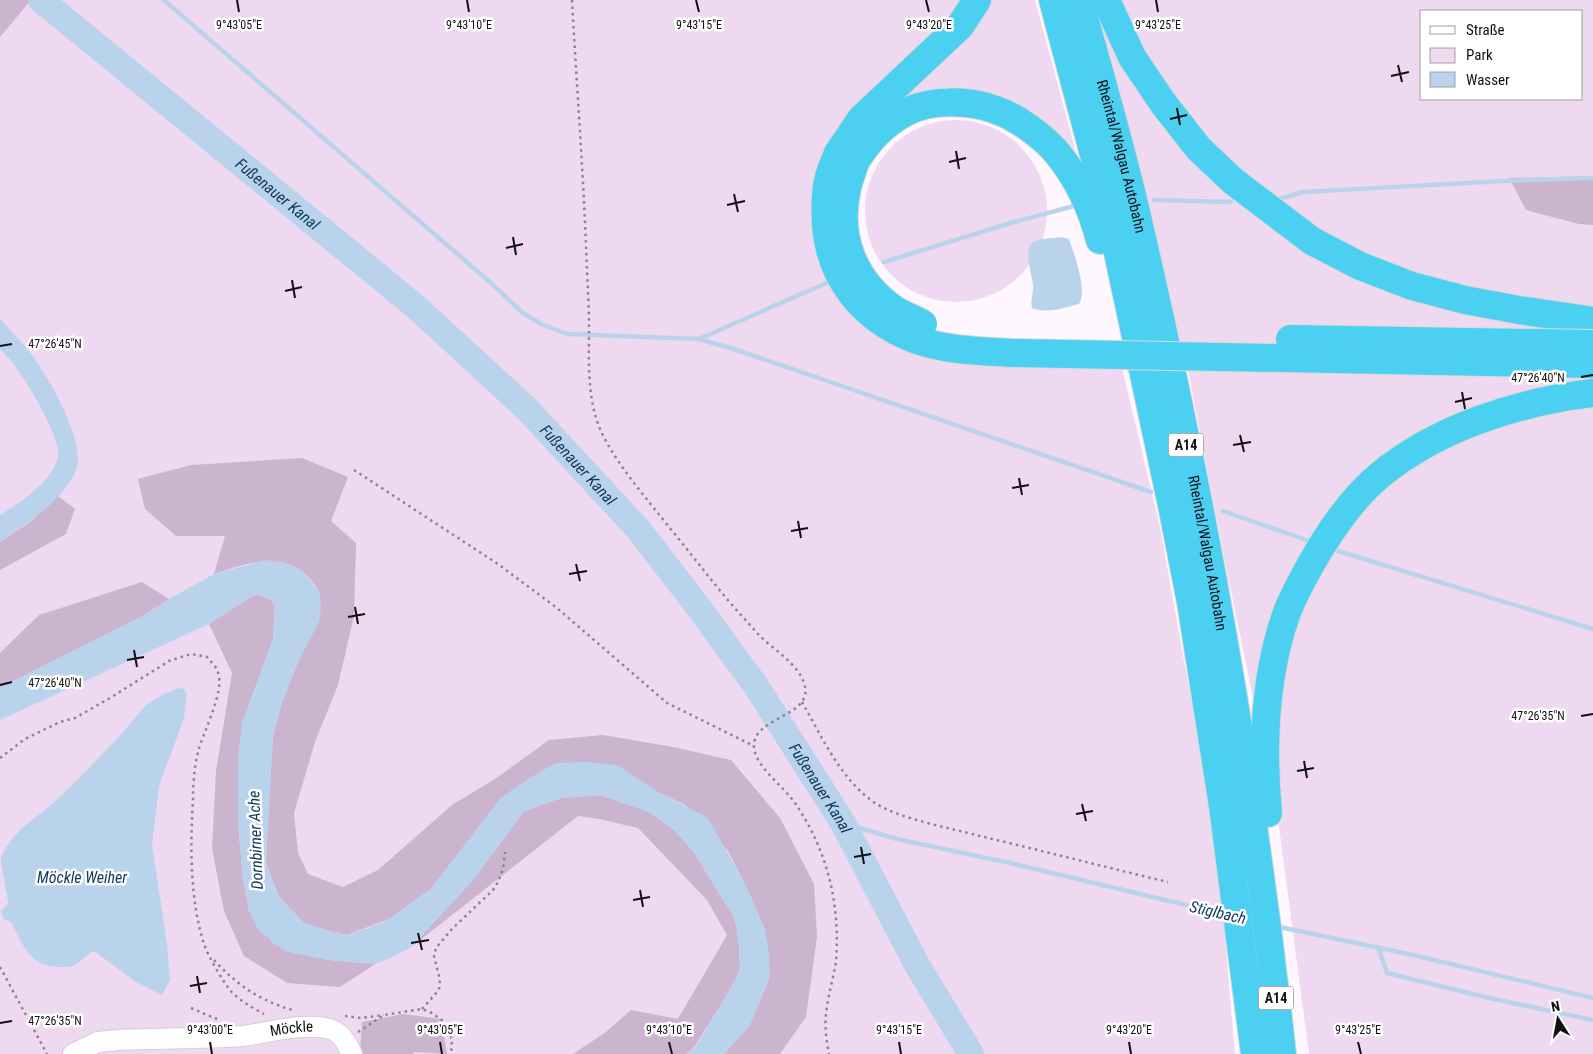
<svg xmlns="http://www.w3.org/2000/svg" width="1593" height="1054" font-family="'Roboto Condensed',sans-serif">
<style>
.green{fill:#eed9f0;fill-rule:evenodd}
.forest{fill:#cbb4cd}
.water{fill:#bad3ec}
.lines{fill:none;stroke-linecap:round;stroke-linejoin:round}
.stream{stroke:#bad3ec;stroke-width:4.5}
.river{stroke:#bad3ec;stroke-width:26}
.minor-casing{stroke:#d6ced6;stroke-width:22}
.highway-casing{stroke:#d9d9d9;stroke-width:30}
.path{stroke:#8a858b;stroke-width:2.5;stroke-dasharray:2.5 4;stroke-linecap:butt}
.minor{stroke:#fff;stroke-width:20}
.highway{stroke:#4cd0f1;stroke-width:28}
.highway-bridge-casing{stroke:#d9d9d9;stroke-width:30;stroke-linecap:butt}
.highway-bridge{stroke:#4cd0f1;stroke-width:28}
.ticks{fill:none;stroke:#121013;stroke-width:2}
.labels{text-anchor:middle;stroke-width:5;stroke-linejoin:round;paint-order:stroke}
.shield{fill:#fff;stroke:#59585a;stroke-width:1}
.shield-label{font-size:14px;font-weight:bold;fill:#121013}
.street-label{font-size:15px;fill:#121013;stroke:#fff}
.water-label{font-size:16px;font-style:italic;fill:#0f3658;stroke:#fff}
.ticks-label{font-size:12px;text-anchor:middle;fill:#121013;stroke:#fff;stroke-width:5;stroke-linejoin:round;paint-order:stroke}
</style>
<rect width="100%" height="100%" fill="#fef7ff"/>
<g class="green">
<path d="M0,0L20,13L31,0H964L947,28L831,148L882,334L1121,364L1160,527L1192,705L1219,870L1235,1054H0Z"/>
<path d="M992,0H1035L1077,156L1036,114L1005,97L962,87L899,96L958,45Z"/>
<path d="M1093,0H1593V1054H1309L1278,819L1226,567L1188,370ZM1422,11H1582V99H1422Z"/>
<circle cx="956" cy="211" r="91"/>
</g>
<g class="forest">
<path d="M0,0H31L0,37Z"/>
<path d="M1593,176V225L1579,224L1526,210L1509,178Z"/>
<path d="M302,458L348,477L331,521L356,543L354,616L338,685L315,742L294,813L298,853L308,874L343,887L378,870L452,805L495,779L549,740L603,735L673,747L731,760L780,818L814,884L817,937L806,1017L780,1054H724L750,1025L765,930L745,884L728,851L685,805L660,793L556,763L527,780L500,799L431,889L389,919L347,935L326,930L304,923L279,897L266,863L269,794L273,737L282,702L298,662L320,593C315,586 310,577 303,572C276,552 242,565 214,574L225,536H176L145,509L138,479L191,465Z"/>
<path d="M58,496L75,509L66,534L0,570V542L30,522Z"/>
<path d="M142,582L169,599L141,617L0,688V653L39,615Z"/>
<path d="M258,594L271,600L275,606L273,639L243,721L238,754V822L243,880L249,911L272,942L286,951L329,960L375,964L340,987L287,983L244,956L224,911L212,848L216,771L232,673L209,624L252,596Z"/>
<path d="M600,795L647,811L672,828L693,851L735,919L739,945L740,970L726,997L693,1049L686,1054H573L606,1032L631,1010L678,1019L727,935L707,900L638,828L599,819L578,816L410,948L473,880L524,811L561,798Z"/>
<path d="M403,1014L441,1019L447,1054L415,1052L413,1054H360L362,1022Z"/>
</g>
<g class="water">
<path d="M1062,237L1069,239C1074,254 1088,291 1079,304C1063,308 1048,314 1032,308C1030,298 1034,293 1033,285C1032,275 1022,247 1035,241C1043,238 1054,238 1062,237Z"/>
<path d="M0,318C10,331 23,342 32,355C49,378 89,446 75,473C61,502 25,525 0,542V515C20,503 53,481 58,456C62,440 28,384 18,370C13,362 6,356 0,349Z"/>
<path d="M266,560L285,563L303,571L320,593L321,608L319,622L298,662L282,702L273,737L266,863L279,897L304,923L326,930L347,935L369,928L389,919L431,889L500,799L527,780L556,763L586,762L617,765L660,793L708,818L745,884L765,930L769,953L770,977L750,1025L724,1054H686L694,1049L726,997L740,970L739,945L735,919L693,851L672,828L647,811L600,795L561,798L524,811L473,880L442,914L410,948L393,957L375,964L329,960L285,951L259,931L249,911L243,880L238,822V754L243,721L273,639L275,606L271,600L264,596L258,594L252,596L209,624L0,720V688L141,617L169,599L214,574Z"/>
<path d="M178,688L184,689L187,694L184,718L159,786L152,844L167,944L170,980L162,995L136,982L94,951C87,954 82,961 75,965C70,968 62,967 56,967C29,966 22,942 11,922L3,919L1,910L8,904V901L1,863V856L11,840L22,828L49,807L74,783L118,738L146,705L162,695Z"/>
</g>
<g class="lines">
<g class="stream">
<path d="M164,0L492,284L523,313L541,324L567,334L699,339L734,349L1151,492"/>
<path d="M1279,199L1303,192L1504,181L1593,178"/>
<path d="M1154,200L1231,202"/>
<path d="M884,262L1014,222L1074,206"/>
<path d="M699,339L833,280"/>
<path d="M1223,511L1312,542"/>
<path d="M1338,551L1593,629"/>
<path d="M843,823L897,839L1010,863L1228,915"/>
<path d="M1275,926L1413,955L1593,998"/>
<path d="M1378,947L1387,973L1489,998L1593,1020"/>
</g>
<path class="river" id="s1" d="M41,0L415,306L526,408L638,529L696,604L756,686L843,823L917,965L971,1054"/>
<g class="minor-casing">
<g id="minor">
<path id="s2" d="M73,1054L98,1042L119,1040C159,1038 201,1039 242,1036C269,1033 298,1023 326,1028C341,1031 346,1042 352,1054"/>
</g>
</g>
<g class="highway-casing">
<g id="highway">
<path d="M1053,0L1110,215L1173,510L1191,602L1223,806L1255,1054"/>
<path id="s3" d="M1079,0C1100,76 1123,153 1140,230C1203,501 1252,777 1282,1054"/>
<path d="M1106,0L1132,57L1163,103L1199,149L1233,181L1312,241L1360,266L1412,286L1465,300L1519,310L1593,321"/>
<path d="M838,153L861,119L960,26L977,0"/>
<path d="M855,162C869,140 883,124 906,112C931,99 970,100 996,110C1017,117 1044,137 1058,154C1078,179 1092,209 1100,240"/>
<path d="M1268,813C1262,748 1264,678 1286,615C1292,598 1302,580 1311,564C1329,532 1351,499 1380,475C1438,427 1519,402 1593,393"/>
</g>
</g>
<g class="path">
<path d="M572,0C577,91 584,181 587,272C588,290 589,308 589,325C589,363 586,407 606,441C623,472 647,499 669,527C693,556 715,586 740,614C747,621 753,629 760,636C774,650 798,664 804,683C816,717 752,716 754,747C755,766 784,787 795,803C805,818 814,834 820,850C834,884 839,924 836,961C834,976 829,991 827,1007C824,1023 826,1038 829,1054"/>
<path d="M354,470L498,564L557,608L667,703L754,746"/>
<path d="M802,702C822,737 841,780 875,803C900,819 950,828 980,836C1043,851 1105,867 1168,882"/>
<path d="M0,758L25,739L60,722L75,718L110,698L169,661L191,654L207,657C211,662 216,666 218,672C225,692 203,732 198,752C194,768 193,785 193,801C190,846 190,901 204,944C208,956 222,980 230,990C238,1000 253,1008 264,1014"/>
<path d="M214,960C237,985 259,1000 292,1010"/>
<path d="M0,967L47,1054"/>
<path d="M191,1008L217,1019"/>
<path d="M422,1009L439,990L440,980L434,956L436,948L452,929L493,890L498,882L503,869L505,852"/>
<path d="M345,1016L361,1018L384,1015"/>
<path d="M358,1032L384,1015L422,1009L432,1013L443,1021L452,1039L451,1054"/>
</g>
<use href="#minor" class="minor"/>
<use href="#highway" class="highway"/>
<g class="highway-bridge-casing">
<g id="highway-bridge">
<path d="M838,153C835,161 831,169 829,177C825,192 825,208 826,223C829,278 863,319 914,339C946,351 982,351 1015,353L1593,364"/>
<path d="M855,162C853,170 849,179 847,188C836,237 853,281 895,310C903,315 914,319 923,324"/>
<path d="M1290,339L1593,344"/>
</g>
</g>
<use href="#highway-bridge" class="highway-bridge"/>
</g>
<path class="ticks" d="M237,0L239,12M467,0L469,12M696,0L699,12M926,0L929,12M1156,0L1158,12M1398,65L1402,82M1391,76L1409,72M1177,108L1180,125M1170,119L1187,115M956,151L959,169M949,162L966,158M734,194L738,212M727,205L745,201M513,237L516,255M506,248L523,244M292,280L295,298M285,291L302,287M0,346L12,344M1581,377L1593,375M1462,392L1465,409M1455,402L1472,398M1240,435L1244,452M1233,445L1251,442M1019,478L1022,495M1012,488L1029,485M798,521L801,538M791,531L808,528M576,564L580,581M569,574L587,571M355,607L358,624M348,617L365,614M134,650L137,667M127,660L144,657M0,685L12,682M1581,716L1593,714M1304,761L1307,778M1297,771L1314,768M1082,804L1086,821M1076,814L1093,811M861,847L864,864M854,857L871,854M640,890L643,907M633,900L650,897M418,933L422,950M411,943L429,940M197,976L200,993M190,986L207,983M0,1023L12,1021M210,1042L212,1054M440,1042L442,1054M669,1042L672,1054M899,1042L901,1054M1129,1042L1131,1054M1358,1042L1361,1054"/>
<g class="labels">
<g class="shield">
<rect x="1168.5" y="433.5" width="35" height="23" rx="4"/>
<rect x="1258.5" y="986.5" width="35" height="23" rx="4"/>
</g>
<g class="shield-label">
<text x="1186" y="450">A14</text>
<text x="1276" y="1003">A14</text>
</g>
<g class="street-label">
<text dy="5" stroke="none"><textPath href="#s3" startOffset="162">Rheintal/Walgau Autobahn</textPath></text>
<text dy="5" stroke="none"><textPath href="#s3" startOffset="568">Rheintal/Walgau Autobahn</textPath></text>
<text dy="5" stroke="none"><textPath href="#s2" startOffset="222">Möckle</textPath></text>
</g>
<g class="water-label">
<text dy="6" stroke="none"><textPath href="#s1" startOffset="306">Fußenauer Kanal</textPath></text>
<text dy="6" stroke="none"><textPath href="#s1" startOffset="711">Fußenauer Kanal</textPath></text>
<text dy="6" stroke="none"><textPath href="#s1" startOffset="1116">Fußenauer Kanal</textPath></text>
<text transform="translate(255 840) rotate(-92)" y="6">Dornbirner Ache</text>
<text x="82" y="883">Möckle Weiher</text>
<text transform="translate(1218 912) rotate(13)" y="6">Stiglbach</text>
</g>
</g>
<g class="ticks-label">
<text x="239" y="29">9°43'05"E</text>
<text x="469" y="29">9°43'10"E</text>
<text x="699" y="29">9°43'15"E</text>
<text x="929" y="29">9°43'20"E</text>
<text x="1158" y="29">9°43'25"E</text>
<text x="55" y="348">47°26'45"N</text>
<text x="1538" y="382">47°26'40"N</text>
<text x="55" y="687">47°26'40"N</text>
<text x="1538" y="720">47°26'35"N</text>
<text x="55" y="1025">47°26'35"N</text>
<text x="210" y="1034">9°43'00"E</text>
<text x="440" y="1034">9°43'05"E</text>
<text x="669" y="1034">9°43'10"E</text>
<text x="899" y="1034">9°43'15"E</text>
<text x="1129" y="1034">9°43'20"E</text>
<text x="1358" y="1034">9°43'25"E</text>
</g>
<rect x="1420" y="10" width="162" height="90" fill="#ffffff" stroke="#a09fa1"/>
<rect x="1430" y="26" width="25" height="8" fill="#ffffff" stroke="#a09fa1"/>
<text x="1466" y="35" font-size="15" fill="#121013">Straße</text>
<rect x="1430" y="48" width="25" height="15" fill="#eed9f0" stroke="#a09fa1"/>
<text x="1466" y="60" font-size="15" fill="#121013">Park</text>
<rect x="1430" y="72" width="25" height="15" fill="#bad3ec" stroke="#a09fa1"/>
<text x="1466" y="85" font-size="15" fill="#121013">Wasser</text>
<g transform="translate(1558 1019) rotate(349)" stroke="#ffffff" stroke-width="4" paint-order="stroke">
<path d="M0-4L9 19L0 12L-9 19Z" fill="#121013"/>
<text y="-8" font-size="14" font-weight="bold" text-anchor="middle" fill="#121013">N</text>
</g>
</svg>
